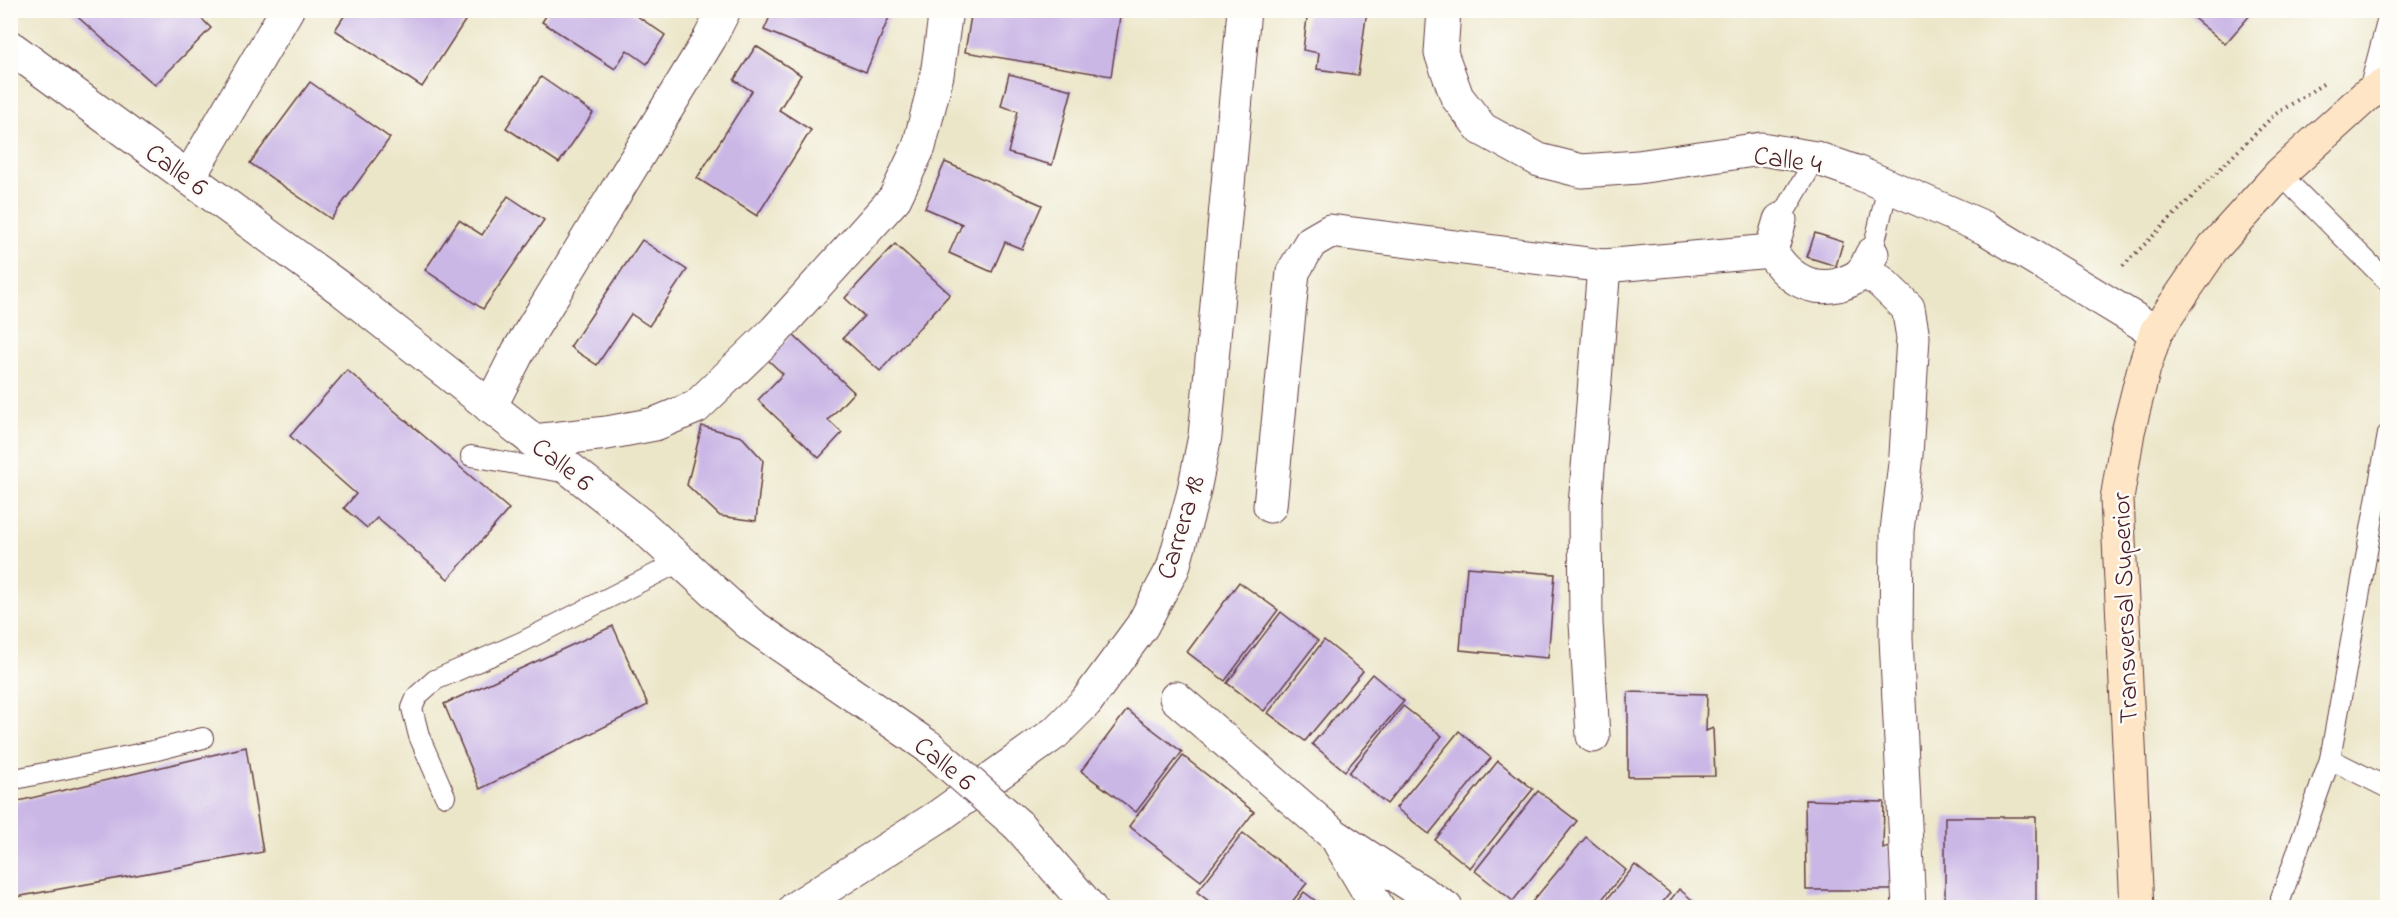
<svg xmlns="http://www.w3.org/2000/svg" width="2398" height="918" font-family="'Indie Flower',sans-serif">
<style>
.building{fill:#cbb7e6}
.lines{fill:none;stroke-linecap:round;stroke-linejoin:round}
.lane-casing{stroke:#623d43;stroke-width:22}
.street-casing{stroke:#623d43;stroke-width:35}
.secondary-casing{stroke:#623d43;stroke-width:35}
.path{stroke:#623d43;stroke-width:4;stroke-dasharray:1.5 4.5;stroke-linecap:butt}
.lane{stroke:#fff;stroke-width:20}
.street{stroke:#fff;stroke-width:33}
.secondary{stroke:#fde5c5;stroke-width:33}
.street-bridge-casing{stroke:#623d43;stroke-width:35;stroke-linecap:butt}
.street-bridge{stroke:#fff;stroke-width:33}
.labels{text-anchor:middle;stroke-width:5;stroke-linejoin:round;paint-order:stroke}
.street-label{font-size:27px;fill:#4a1f2b;stroke:#fdfcf7}
</style>
<rect width="100%" height="100%" fill="#fdfcf7"/>
<filter id="ink" filterUnits="userSpaceOnUse"><feTurbulence type="fractalNoise" baseFrequency=".0167" numOctaves="2"/><feDisplacementMap in="SourceGraphic" scale="12" xChannelSelector="R" yChannelSelector="G"/><feConvolveMatrix kernelMatrix="1 2 1 2 8 2 1 2 1" color-interpolation-filters="sRGB"/></filter>
<filter id="wash" filterUnits="userSpaceOnUse"><feTurbulence type="fractalNoise" baseFrequency=".008" numOctaves="4" result="noise"/><feDisplacementMap in="SourceGraphic" scale="24" xChannelSelector="R" yChannelSelector="G"/><feGaussianBlur stdDeviation="1.35" result="paint"/><feColorMatrix in="noise" values="0 0 0 0 0 0 0 0 0 0 0 0 0 0 0 0 0 1.4 0 .05"/><feComposite in="paint" operator="in"/></filter>
<g filter="url(#wash)">
<rect width="100%" height="100%" fill="#ece6c9"/>
<g id="blocks">
<g class="building">
<path d="M74,10H193L211,28L155,85L72,12Z"/>
<path d="M348,10H472L422,87L335,30Z"/>
<path d="M550,10H628L665,35L647,64L627,50L615,69L542,22Z"/>
<path d="M773,10H892L866,72L764,30Z"/>
<path d="M972,10H1121L1111,76L965,52Z"/>
<path d="M1308,10H1367L1358,75L1317,69L1319,53L1303,50Z"/>
<path d="M2184,10H2250L2252,13L2225,44Z"/>
<path d="M756,46L801,75L779,110L811,130L757,216L697,178L752,91L734,80Z"/>
<path d="M1009,74L1072,90L1052,165L1008,153L1018,111L1001,106Z"/>
<path d="M541,77L593,113L559,163L506,128Z"/>
<path d="M310,82L390,138L331,219L250,163Z"/>
<path d="M945,162L1042,205L1022,249L1005,242L992,272L949,253L962,224L925,208Z"/>
<path d="M508,196L544,220L483,309L425,270L459,220L482,235Z"/>
<path d="M1815,233L1843,242L1836,266L1807,257Z"/>
<path d="M642,240L687,270L649,326L631,314L597,365L570,347Z"/>
<path d="M895,244L950,294L880,371L843,338L864,316L845,298Z"/>
<path d="M792,334L854,392L828,420L842,433L819,458L758,400L783,374L768,360Z"/>
<path d="M347,370L509,509L448,579L377,518L367,528L344,508L356,494L290,436Z"/>
<path d="M702,426L742,437L763,460L756,521L720,516L687,485Z"/>
<path d="M1467,567L1555,574L1548,658L1460,650Z"/>
<path d="M1239,582L1278,610L1225,681L1187,652Z"/>
<path d="M1281,612L1318,641L1264,711L1227,683Z"/>
<path d="M613,626L648,705L480,789L444,704Z"/>
<path d="M1324,640L1363,671L1305,741L1268,713Z"/>
<path d="M1372,674L1404,701L1345,771L1312,744Z"/>
<path d="M1628,692L1707,694L1706,731L1713,728L1715,776L1628,777Z"/>
<path d="M1403,706L1442,736L1387,804L1349,773Z"/>
<path d="M1127,710L1182,752L1136,812L1081,771Z"/>
<path d="M1459,731L1491,758L1429,834L1396,808Z"/>
<path d="M246,747L263,852L10,898V803Z"/>
<path d="M1183,756L1254,812L1201,881L1129,826Z"/>
<path d="M1498,761L1533,789L1470,868L1435,840Z"/>
<path d="M1538,791L1577,821L1513,901L1475,871Z"/>
<path d="M1805,800L1884,802L1883,849L1892,846V890H1806Z"/>
<rect x="1945" y="817" width="91" height="91"/>
<path d="M1243,833L1307,883L1287,908H1218L1197,892Z"/>
<path d="M1586,837L1626,870L1595,908H1527Z"/>
<path d="M1635,865L1670,893L1658,908H1600Z"/>
<path d="M1679,889L1702,908H1664Z"/>
<path d="M1304,892L1325,908H1292Z"/>
</g>
</g>
</g>
<g filter="url(#ink)">
<use href="#blocks" fill-opacity="0" stroke="#623d43" stroke-width="1.5"/>
<g class="lines">
<g class="lane-casing">
<g id="lane">
<path d="M2368,94L2388,18"/>
<path d="M2280,174L2388,282"/>
<path d="M1780,220L1816,158"/>
<path d="M1872,254L1888,186"/>
<path d="M471,456L568,473"/>
<path d="M2330,759L2388,788"/>
<path d="M10,780L153,751L203,738"/>
<path d="M445,796L419,736L412,708L417,696L435,680L522,642L681,561"/>
<path d="M2281,898L2330,759L2388,434"/>
</g>
</g>
<g class="street-casing">
<g id="street">
<path d="M1444,10L1441,53L1457,97L1482,129L1539,160L1582,171L1638,167L1761,149L1816,158L1856,172L1985,228L2156,332"/>
<path d="M10,47L341,289L641,525L750,624L929,747"/>
<path d="M189,177L287,10"/>
<path d="M1780,220L1771,251C1786,276 1808,292 1838,285C1847,282 1858,278 1863,271C1867,267 1869,259 1872,254"/>
<path d="M1863,271L1880,281L1908,308L1913,337L1906,455L1897,531L1896,638L1909,908"/>
<path d="M490,407L518,352L710,38L724,10"/>
<path d="M533,441L607,433L655,424L696,407L775,331L895,198L919,147L937,75L946,10"/>
<path d="M1270,506L1293,272L1311,242L1330,231L1604,266L1771,251"/>
<path d="M1176,698L1334,835L1446,908"/>
<path d="M1593,736L1586,623L1585,506L1604,266"/>
<path d="M1018,825L1090,908"/>
<path d="M1339,842L1378,908"/>
<path d="M795,908L939,816L1055,733L1086,702L1142,626L1173,568L1193,495L1205,436L1244,10"/>
</g>
</g>
<g class="secondary-casing">
<path id="secondary" d="M2137,908L2117,499L2128,432L2144,368L2156,332L2214,247L2280,174L2368,94L2388,84"/>
</g>
<path class="path" d="M2123,266L2274,115L2326,82"/>
<use href="#lane" class="lane"/>
<use href="#street" class="street"/>
<use href="#secondary" class="secondary"/>
<g class="street-bridge-casing">
<path id="street-bridge" d="M929,747L1018,825"/>
</g>
<use href="#street-bridge" class="street-bridge"/>
</g>
</g>
<g class="labels">
<g class="street-label">
<text transform="translate(1788 159) rotate(8)" y="9">Calle 4</text>
<text transform="translate(177 169) rotate(36)" y="9">Calle 6</text>
<text transform="translate(563 464) rotate(38)" y="9">Calle 6</text>
<text transform="translate(1180 527) rotate(-73)" y="9">Carrera 18</text>
<text transform="translate(2124 608) rotate(-92)" y="9">Transversal Superior</text>
<text transform="translate(945 763) rotate(39)" y="9">Calle 6</text>
</g>
</g>
<rect width="2398" height="918" fill="none" stroke="#fdfcf7" stroke-width="36"/>
</svg>
